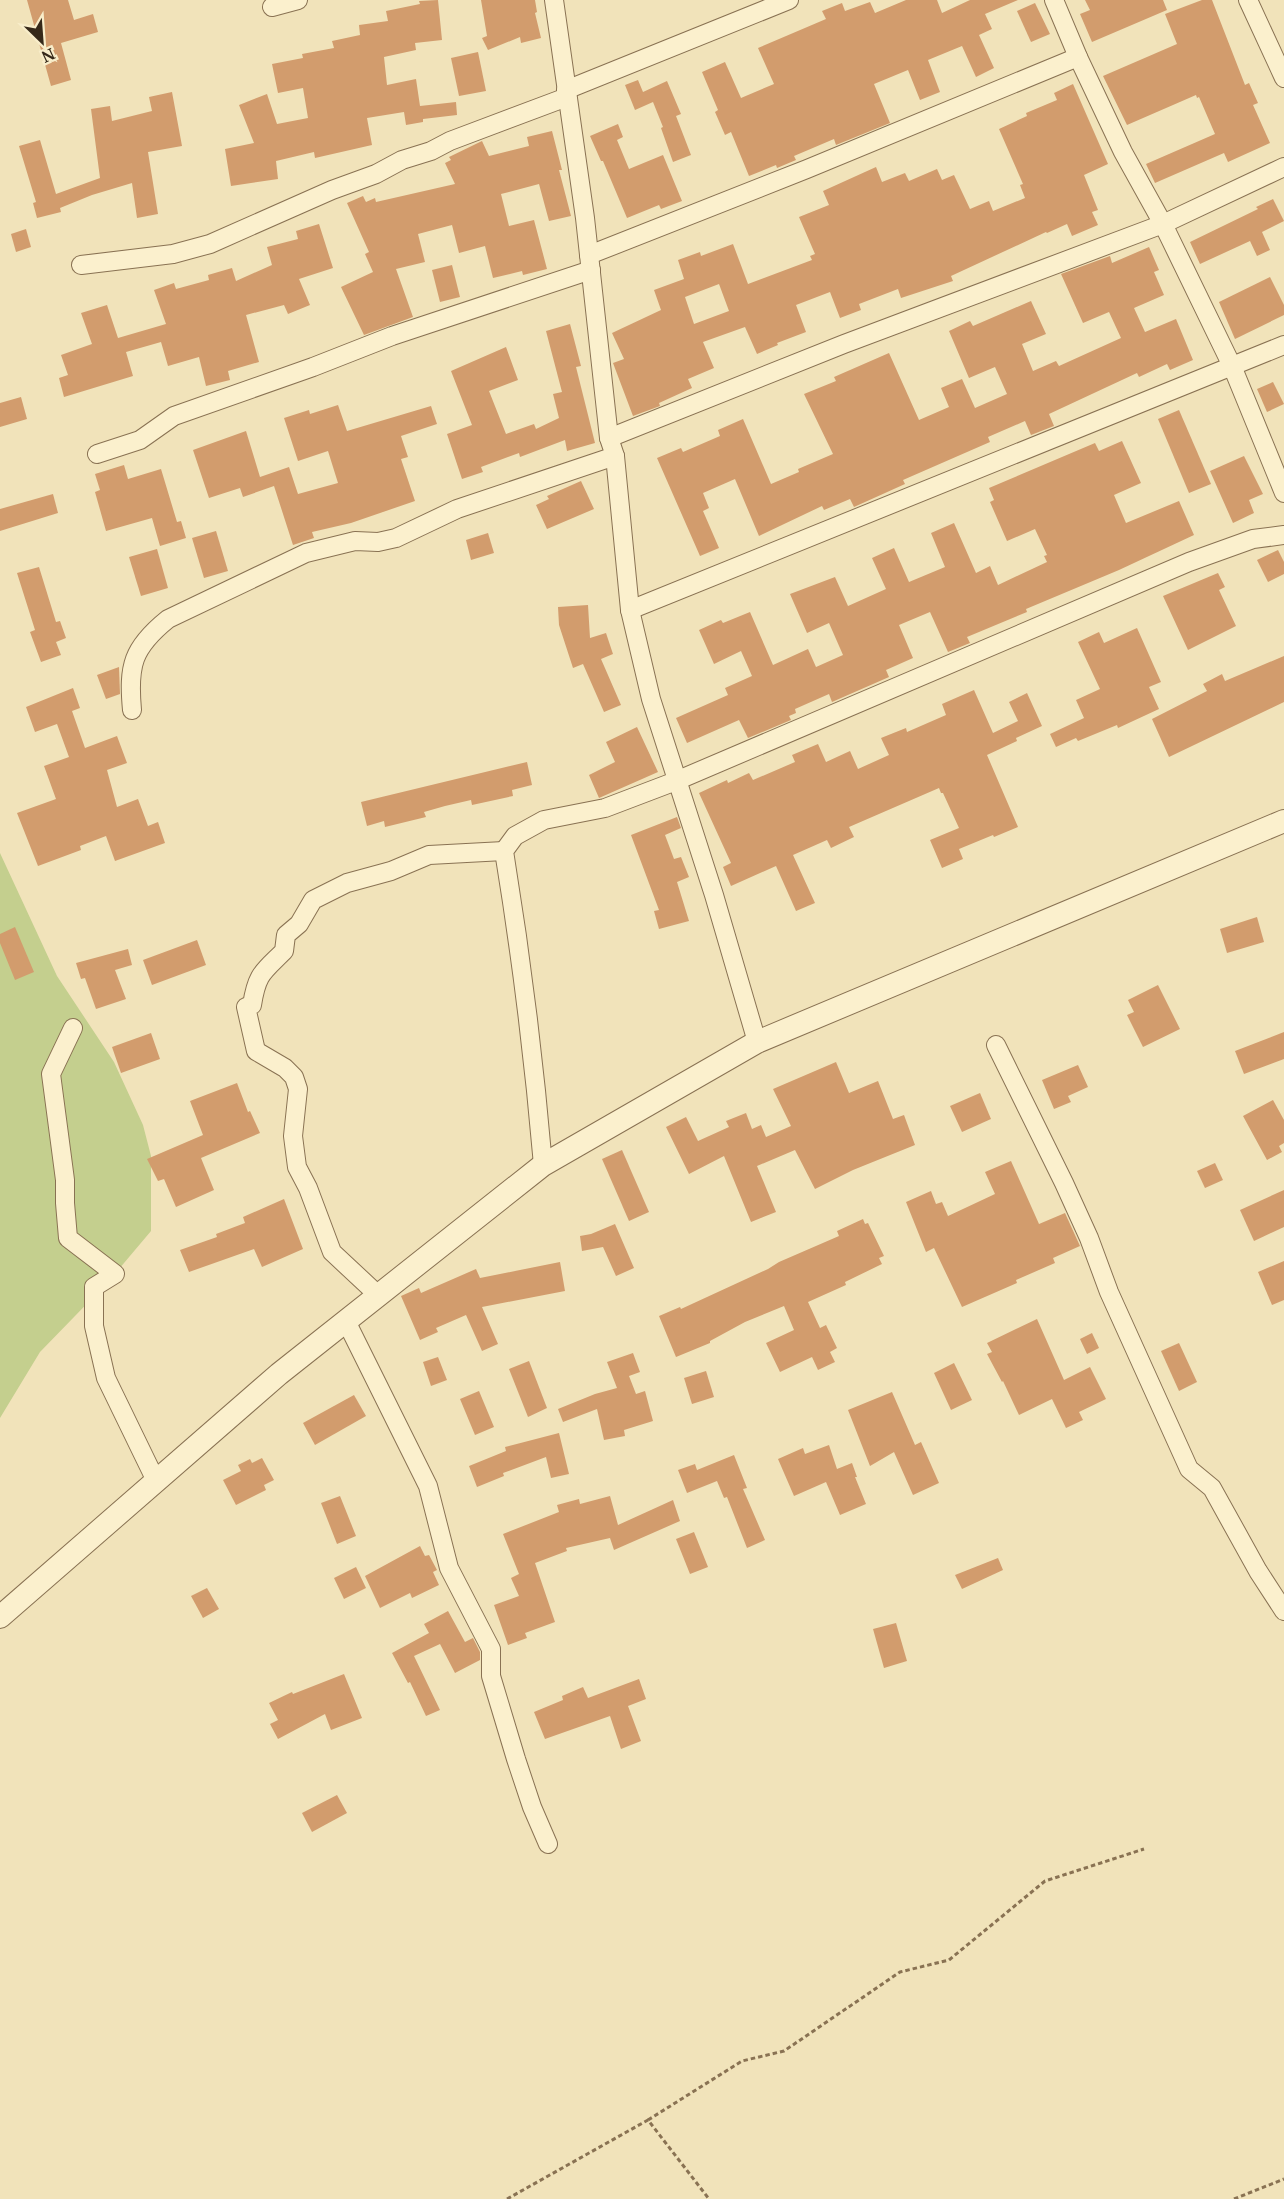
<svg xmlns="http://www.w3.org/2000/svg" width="1284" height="2199" font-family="'Noto Serif',serif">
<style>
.green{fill:#c4cf8e}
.building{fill:#d29c6d;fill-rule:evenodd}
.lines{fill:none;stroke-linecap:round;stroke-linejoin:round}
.minor-casing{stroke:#897253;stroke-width:20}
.tertiary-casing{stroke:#897253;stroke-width:24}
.path{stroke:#897253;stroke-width:3;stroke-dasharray:4.5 3;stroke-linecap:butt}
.minor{stroke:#fbf0cd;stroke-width:18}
.tertiary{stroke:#fbf0cd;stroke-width:22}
</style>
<rect width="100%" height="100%" fill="#f1e3ba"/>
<path class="green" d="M0,853L57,976L114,1062L143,1125L151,1156V1231L108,1282L40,1352L0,1418Z"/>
<g class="building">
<path d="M27,0H68L74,20L93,14L98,32L61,43L71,80L51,86Z"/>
<path d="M438,0L442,40L415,43L416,50L384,57L387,85L416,79L420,106L456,102L457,115L423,119V122L406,125L404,112L367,118L372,145L315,158L314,152L276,161L278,179L231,186L225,149L254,143L239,105L267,94L277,124L308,118L303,88L278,93L272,64L303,58L302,54L334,48L332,41L360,35L359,25L388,21L386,11L420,4L419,1Z"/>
<path d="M481,0H535L537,12L535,13L541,38L521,43L520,37L488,50L482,38L487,36Z"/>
<path d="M906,0H937L942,13L970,0H1018L985,14L992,29L979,35L994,68L976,77L962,46L928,60L940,92L920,100L908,70L874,84L890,123L836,145L834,139L794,156L796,160L777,168L776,165L749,176L731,132L725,135L715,112L718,110L702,72L725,62L741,98L774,84L758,48L826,19L822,11L842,3L845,11L870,2L875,13Z"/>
<path d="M1085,0H1163L1167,10L1092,42L1080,14L1090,10Z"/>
<path d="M1202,0H1212L1245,85L1249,83L1258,103L1253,105L1270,143L1228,162L1224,153L1155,183L1146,164L1215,134L1199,97L1197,98L1196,95L1127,125L1103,76L1177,44L1165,14Z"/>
<path d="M1035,3L1050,34L1031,42L1017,11Z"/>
<path d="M478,52L486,91L459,96L451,58Z"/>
<path d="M638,80L643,92L667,81L681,114L676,116L691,155L673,162L661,128L663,127L653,102L635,110L625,85Z"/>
<path d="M1073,84L1108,164L1084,175L1098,210L1092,212L1098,225L1072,236L1067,224L1047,233L1046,232L951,276L953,281L901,298L898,289L859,304L861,310L840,318L830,292L796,305L806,332L777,343L778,345L757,354L745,327L703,342L714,368L688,379L692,388L659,403L660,406L633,416L613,363L624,359L612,333L661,310L654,290L684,279L678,260L700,252L701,256L733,244L748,284L812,260L810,256L815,254L799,217L829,205L823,191L876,167L882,182L905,173L909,181L937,169L942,180L954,175L970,209L989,201L993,211L1025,198L1020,185L1023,184L999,129L1027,116L1026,113L1057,100L1054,93ZM719,284L729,311L694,324L685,297Z"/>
<path d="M172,92L182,146L148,152L158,214L137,218L132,183L92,195L60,208L61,212L37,218L33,203L36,202L19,146L40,140L56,194L100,178L91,109L110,106L112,121L152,111L149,97Z"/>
<path d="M618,124L623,137L617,140L629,169L663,155L682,201L661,209L659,205L627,218L603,161H601L590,136Z"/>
<path d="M552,131L562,170H559L571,216L549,221L539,184L501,194L509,226L534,220L547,269L523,275L522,271L493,278L485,246L459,253L452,225L418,234L425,262L396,269L413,317L364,335L341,287L373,272L365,254L369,252L347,203L363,196L366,202L375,198L376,202L455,184L445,163L451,160L449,157L482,141L489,156L529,146L527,137Z"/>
<path d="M1273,199L1284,221L1262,232L1270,250L1257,256L1250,241L1200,264L1190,242L1258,209L1256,207Z"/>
<path d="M319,224L333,268L299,279L310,305L288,314L284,305L246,315L259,362L228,371L230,380L206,386L199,357L168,366L161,342L126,352L133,376L64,397L59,378L68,375L61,355L92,344L81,313L107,305L118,338L166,324L154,290L174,283L176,289L209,280L208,275L232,268L236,281L272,265L267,247L298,239L296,231Z"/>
<path d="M26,229L31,247L16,252L11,234Z"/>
<path d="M1149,247L1159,270L1154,272L1164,295L1134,308L1145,332L1176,319L1193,360L1170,370L1167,364L1139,377L1137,373L1049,414L1054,426L1031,435L1025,421L988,437L990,442L903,480L905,484L854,507L850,499L824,510L822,506L759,536L735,479L703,493L709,508L703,511L719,548L700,556L657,458L681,448L683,452L720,436L718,430L743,419L771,484L799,472L798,469L833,454L804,394L836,381L834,377L889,353L919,420L949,407L941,388L962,379L975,408L1007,394L995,367L969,378L949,331L970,321L973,326L1031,301L1046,334L1022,344L1033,371L1056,361L1059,366L1121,338L1109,312L1083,323L1061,274L1110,256L1112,263Z"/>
<path d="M452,265L460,297L440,302L432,270Z"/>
<path d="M1270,277L1284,305V315L1235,339L1219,302Z"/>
<path d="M570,324L581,366L576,367L595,443L567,451L565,440L520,457L519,453L481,467L483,472L462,479L447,434L472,425L451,371L506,347L518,380L489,391L506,434L534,424L536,429L559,418L553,394L562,392L546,331Z"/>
<path d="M1273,382L1284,404L1267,412L1257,389Z"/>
<path d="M21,397L27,419L0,427V403Z"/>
<path d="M338,405L347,431L431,406L437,424L401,436L408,457L401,459L415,501L351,523L312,532L314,538L293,545L274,486L243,497L240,488L209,498L193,450L246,431L260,477L289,467L298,494L338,483L328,451L298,461L284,418L309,410L310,414Z"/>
<path d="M1179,410L1211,484L1189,493L1158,419Z"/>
<path d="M1122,441L1141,483L1114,495L1126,523L1179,501L1194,535L1119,570L1026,609L1027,612L967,637L970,643L948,652L930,612L899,625L913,658L886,670L889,677L832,702L829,694L795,709L796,713L789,716L791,720L748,738L739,720L687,743L676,718L728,695L725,688L752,676L741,651L714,664L699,630L721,620L723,623L750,612L773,665L808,649L816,667L843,655L829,623L807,633L790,594L835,577L848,606L886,589L872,558L894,548L909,582L945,567L931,533L954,523L976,573L990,566L998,585L1047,562L1044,556L1047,555L1035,529L1007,541L990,502L994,500L989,488L1095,443L1099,451Z"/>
<path d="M1244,456L1263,494L1249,500L1254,513L1233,523L1210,471Z"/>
<path d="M124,465L128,479L161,469L177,522L181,521L186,538L160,546L152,518L106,531L95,492L100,490L95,474Z"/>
<path d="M581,481L594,509L547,529L536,505L549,499L547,496Z"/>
<path d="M53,494L58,513L0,531V509Z"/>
<path d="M216,531L228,571L204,578L192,538Z"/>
<path d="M488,533L494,553L471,560L466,540Z"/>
<path d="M157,549L168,588L141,596L129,557Z"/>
<path d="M1278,550L1284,562V574L1268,582L1257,560Z"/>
<path d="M39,567L56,622L60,621L66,638L56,642L61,655L41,662L30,632L35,630L17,573Z"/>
<path d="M1218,573L1225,587L1219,590L1236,626L1188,650L1163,596Z"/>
<path d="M588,605L590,638L606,633L613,654L601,659L621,705L604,712L583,664L573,668L559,625L558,607Z"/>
<path d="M1137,628L1161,682L1149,687L1159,709L1118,728L1117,725L1078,741L1076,738L1056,747L1050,734L1084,718L1076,700L1100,689L1078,642L1099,632L1104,643Z"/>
<path d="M1284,656V702L1169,757L1152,719L1207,691L1203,684L1222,674L1225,681Z"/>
<path d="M119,667L120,694L106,699L97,675Z"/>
<path d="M73,688L80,708L72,711L85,748L117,736L127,763L107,770L117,807L138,799L148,826L158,822L165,843L115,861L106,836L80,846L81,850L38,866L17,813L56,799L44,766L69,757L57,724L35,732L26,707Z"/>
<path d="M974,690L993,733L1018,721L1009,702L1027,693L1042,726L1016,738L1017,741L987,755L1018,827L994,837L993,835L959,849L963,859L942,868L930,840L959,828L943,793H941L939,788L849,827L854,837L831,848L827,840L793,855L815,903L796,911L776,866L731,886L723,867L731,863L699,793L727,780L728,783L749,773L753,780L795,762L792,755L818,744L826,762L850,751L858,769L889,755L881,738L906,728L907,732L946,715L942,704Z"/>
<path d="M637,727L658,772L599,798L589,775L615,762L606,742Z"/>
<path d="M527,762L532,785L512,790L513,796L472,805L471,800L445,806L424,812L426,817L385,827L384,821L367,826L361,802Z"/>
<path d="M677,817L681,828L665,835L674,859L681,857L689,877L677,882L689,921L659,929L654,911L659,910L631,835Z"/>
<path d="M1257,917L1264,942L1227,953L1220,929Z"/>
<path d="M15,927L34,972L15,980L0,943V934Z"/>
<path d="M197,940L206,965L152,985L143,960Z"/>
<path d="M128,949L132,965L115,970L126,999L96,1009L85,978L81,979L76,963Z"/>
<path d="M1158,985L1180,1029L1143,1047L1127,1015L1134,1012L1128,1000Z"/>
<path d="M1284,1032V1059L1244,1074L1235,1051Z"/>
<path d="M151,1033L160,1059L121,1073L112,1047Z"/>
<path d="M836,1062L849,1093L878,1081L893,1119L904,1115L915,1145L853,1170L815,1189L795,1150L757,1166L776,1212L751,1222L724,1156L689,1174L666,1127L686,1117L698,1141L729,1127L726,1121L746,1113L752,1129L761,1125L766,1137L791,1126L773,1089Z"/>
<path d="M1078,1065L1088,1087L1068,1096L1071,1102L1054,1109L1042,1080Z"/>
<path d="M237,1083L248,1112L250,1111L260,1133L201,1158L214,1190L176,1207L164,1179L158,1181L147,1159L203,1135L190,1101Z"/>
<path d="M980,1093L991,1119L962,1132L950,1106Z"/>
<path d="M1273,1100L1284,1120V1143L1279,1146L1282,1152L1267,1160L1243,1116Z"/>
<path d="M622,1150L649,1212L629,1221L602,1159Z"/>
<path d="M1011,1161L1039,1224L1065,1213L1080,1246L1053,1258L1055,1263L1016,1280L1017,1283L962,1307L934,1248L926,1252L906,1202L931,1191L936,1204L942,1202L948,1216L995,1194L985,1172Z"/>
<path d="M1215,1163L1223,1180L1205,1188L1197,1171Z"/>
<path d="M1284,1190V1227L1254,1241L1240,1210Z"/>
<path d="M284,1199L303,1249L262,1267L254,1249L189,1272L180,1250L217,1237L216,1234L245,1223L243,1217Z"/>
<path d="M863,1219L865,1224L868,1223L884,1256L879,1258L882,1264L845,1282L846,1285L808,1302L820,1328L826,1325L837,1348L830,1352L835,1362L818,1370L812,1357L780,1372L766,1343L794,1330L784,1306L745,1322L710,1341V1343L676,1357L659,1316L680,1307L681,1309L768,1269L779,1262L839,1236L837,1231Z"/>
<path d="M615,1224L634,1268L616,1276L603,1247L582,1251L580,1236L591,1234Z"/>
<path d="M1284,1261V1300L1272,1305L1258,1272Z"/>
<path d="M560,1262L565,1291L482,1307L498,1344L482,1351L466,1315L436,1328L438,1332L420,1340L401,1296L419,1288L421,1293L476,1269L480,1278Z"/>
<path d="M1037,1319L1064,1380L1090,1367L1106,1399L1079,1412L1083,1420L1066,1428L1052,1399L1019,1415L1003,1381L1002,1382L987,1354L992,1352L987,1343Z"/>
<path d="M1092,1333L1099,1348L1087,1354L1080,1339Z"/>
<path d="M1179,1343L1197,1382L1179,1391L1161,1351Z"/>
<path d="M633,1353L640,1372L629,1376L636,1394L645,1391L653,1421L624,1430L625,1436L604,1440L597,1409L563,1422L558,1409L595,1394L617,1388L607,1362Z"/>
<path d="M438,1357L447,1380L431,1386L423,1362Z"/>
<path d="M529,1361L547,1408L528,1417L509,1369Z"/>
<path d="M954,1363L972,1400L951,1410L934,1373Z"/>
<path d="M706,1371L714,1397L692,1404L684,1378Z"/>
<path d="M479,1391L494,1427L475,1435L460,1399Z"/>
<path d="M892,1392L915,1445L921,1442L939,1483L913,1495L894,1452L870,1466L848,1410Z"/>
<path d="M354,1395L366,1416L315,1445L303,1423Z"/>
<path d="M559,1433L569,1474L551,1478L546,1457L503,1473L504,1476L477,1487L469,1466L506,1451L505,1447Z"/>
<path d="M829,1445L837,1469L852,1463L857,1477H855L866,1504L840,1515L826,1482L794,1496L778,1459L803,1448L805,1454Z"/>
<path d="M734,1455L747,1488L743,1489L765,1540L747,1548L727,1497L724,1498L717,1481L687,1493L678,1470L695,1464L697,1470Z"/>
<path d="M262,1458L274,1480L264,1485L266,1490L236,1505L223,1480L241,1471L238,1465L250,1459L252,1463Z"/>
<path d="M340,1496L356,1536L337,1544L321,1503Z"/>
<path d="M610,1496L618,1525L673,1500L680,1521L614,1550L610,1538L566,1548L567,1551L535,1563L555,1622L525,1633L527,1638L508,1645L494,1605L519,1596L511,1578L519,1574L503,1534L559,1512L557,1505L579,1499L580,1504Z"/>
<path d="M694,1532L708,1567L690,1574L676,1539Z"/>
<path d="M420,1546L425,1556L429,1555L437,1570L433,1572L439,1585L412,1598L410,1593L380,1608L365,1576Z"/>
<path d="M998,1558L1003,1570L962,1589L955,1575Z"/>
<path d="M356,1567L366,1588L344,1599L334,1578Z"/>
<path d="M207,1588L219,1609L203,1618L191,1596Z"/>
<path d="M448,1611L465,1642L473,1638L480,1652V1660L455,1673L440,1644L414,1656L440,1710L426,1716L410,1682L408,1683L392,1653L429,1633L424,1624Z"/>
<path d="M896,1623L907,1661L884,1668L873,1629Z"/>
<path d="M344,1674L362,1718L331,1730L325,1714L278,1739L270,1724L278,1720L269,1703L292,1692L293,1694Z"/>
<path d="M639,1679L646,1699L628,1706L641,1741L621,1749L610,1716L545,1739L534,1712L563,1700L562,1696L583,1687L588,1698Z"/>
<path d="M337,1795L347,1813L312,1832L302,1813Z"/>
</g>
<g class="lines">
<g class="minor-casing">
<g id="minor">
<path d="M554,0L585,218L609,438L615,456L630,610L651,699L714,895L757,1042"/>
<path d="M1054,0L1078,57L1123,152L1163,224L1232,366L1284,493"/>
<path d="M1248,0L1284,78"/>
<path d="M272,7L298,0"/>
<path d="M566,90L789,0"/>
<path d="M589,255L807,169L1078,57"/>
<path d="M81,265L173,254L210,244L332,190L376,174L402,160L431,151L450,141L567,97"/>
<path d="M609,438L844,344L1163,224L1284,167"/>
<path d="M97,454L140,440L174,416L313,367L392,336L591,270"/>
<path d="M630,610L1284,345"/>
<path d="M132,710C128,666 132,648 168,619L306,553L355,541L378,542L396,538L457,509L615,456"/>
<path d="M73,1028L51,1074L65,1180V1203L68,1238L115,1274L94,1287V1326L106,1378L156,1481"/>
<path d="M996,1045L1064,1183L1089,1238L1109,1292L1189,1469L1212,1488L1258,1571L1284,1611"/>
<path d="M543,1165C534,1059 521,955 504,851L515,836L544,820L605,808L676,781L1189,562L1253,539L1284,535"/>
<path d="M378,1295L332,1252L308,1188L297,1167L293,1136L298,1089L294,1077L285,1068L256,1051L246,1007L252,1005C257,973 263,972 284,951L286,935L299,924L313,900L347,883L391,871L429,855L504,851"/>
<path d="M346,1321L428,1486L449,1568L491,1649V1676L516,1759L532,1807L548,1844"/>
</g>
</g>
<g class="tertiary-casing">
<path id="tertiary" d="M0,1617L279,1374L543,1165L757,1042L1284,821"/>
</g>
<g class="path">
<path d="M648,2120L742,2061L784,2051L900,1972L949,1960L1045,1881L1144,1849"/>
<path d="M507,2199L648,2120L709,2199"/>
<path d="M1234,2199L1284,2179"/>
</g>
<use href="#minor" class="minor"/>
<use href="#tertiary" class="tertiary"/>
</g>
<g transform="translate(42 42) rotate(155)" stroke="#f8edca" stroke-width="4.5" paint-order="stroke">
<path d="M0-4.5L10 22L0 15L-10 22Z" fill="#36291a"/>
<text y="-9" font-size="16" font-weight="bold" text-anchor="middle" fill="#36291a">N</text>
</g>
</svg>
